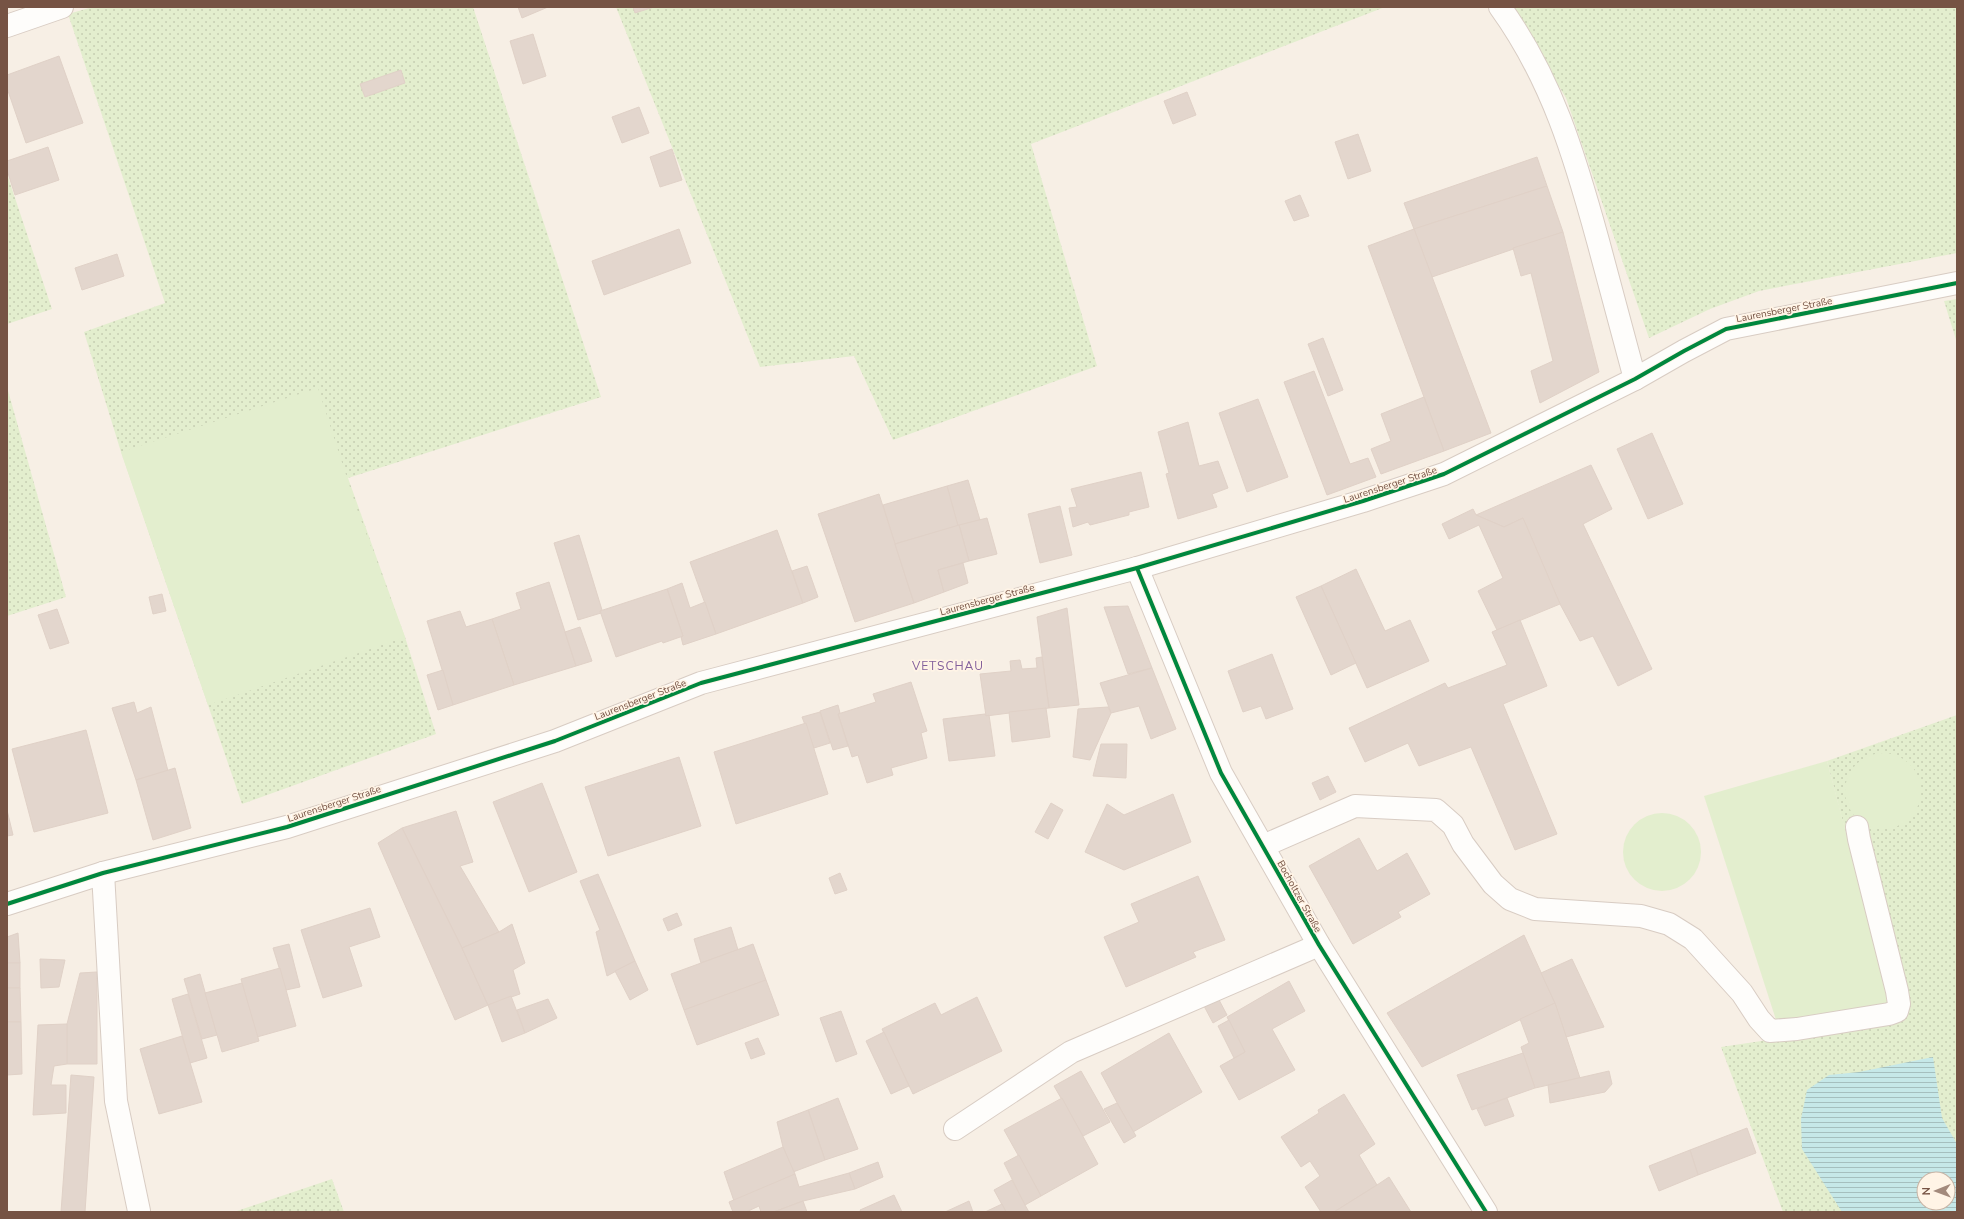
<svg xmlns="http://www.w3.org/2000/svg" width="1964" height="1219" font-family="'Nunito Sans',sans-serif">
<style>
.grass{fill:url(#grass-dots);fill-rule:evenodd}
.pitch{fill:#e3eece}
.water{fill:url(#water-rules);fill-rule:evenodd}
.building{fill:#e3d6cd;stroke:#e0d1c7}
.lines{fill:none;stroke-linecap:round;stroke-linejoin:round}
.minor-casing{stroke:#d8ccc3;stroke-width:24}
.minor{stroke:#fefdfb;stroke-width:22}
.cycleway-casing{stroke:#fff4e6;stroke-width:6}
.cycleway{stroke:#00873e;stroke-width:4}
.labels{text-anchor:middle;stroke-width:3.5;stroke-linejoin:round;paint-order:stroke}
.street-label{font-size:10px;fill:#765344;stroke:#fff4e6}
.quarter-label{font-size:12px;letter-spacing:1px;fill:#825f9b;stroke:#fff4e6}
</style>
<defs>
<pattern id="grass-dots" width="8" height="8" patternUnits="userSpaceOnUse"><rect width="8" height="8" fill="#e3eece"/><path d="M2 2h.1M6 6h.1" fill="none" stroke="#c6ceb2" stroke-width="1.8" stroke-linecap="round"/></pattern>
<pattern id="water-rules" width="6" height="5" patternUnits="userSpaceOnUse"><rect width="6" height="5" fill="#c6e8e8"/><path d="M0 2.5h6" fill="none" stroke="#a5bfbe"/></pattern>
</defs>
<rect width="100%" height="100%" fill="#f7efe5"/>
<g class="grass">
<path d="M93,7H473L601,397L348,478L405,637L436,734L242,804L121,452L84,332L165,303L68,14Z"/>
<path d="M616,7H1385L1031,144L1097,366L893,440L854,356L760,367Z"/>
<path d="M1511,7H1957V253L1759,291L1710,309L1649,338L1566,98Z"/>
<path d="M7,174L52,309L7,324Z"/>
<path d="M1957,299V343L1944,301Z"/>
<path d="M7,387L66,597L7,616Z"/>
<path d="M1957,715V1212H1783L1721,1047L1781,1038L1891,1007L1827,761ZM1924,1179H1948V1203H1924Z"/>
<path d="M332,1179L344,1212H234Z"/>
</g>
<g class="pitch">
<path d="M318,388L358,512L405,637L208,705L121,452Z"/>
<circle cx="1883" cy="791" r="38"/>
<path d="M1827,761L1892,1007L1777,1023L1704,796Z"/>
<circle cx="1662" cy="852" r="39"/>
</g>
<path class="water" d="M1933,1057L1942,1118L1957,1144V1212H1842L1802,1149L1801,1119L1807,1090L1829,1075L1859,1072ZM1924,1179H1948V1203H1924Z"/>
<g class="building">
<path d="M518,7H548L522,18Z"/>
<path d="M633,7H654L635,13Z"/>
<path d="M533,34L546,76L523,84L510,41Z"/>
<path d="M59,56L83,123L26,143L7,88V75Z"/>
<path d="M401,70L405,83L365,97L360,84Z"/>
<path d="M1187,92L1196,115L1173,124L1164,101Z"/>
<path d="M639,107L649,133L622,143L612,117Z"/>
<path d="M1358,134L1371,171L1348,179L1335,142Z"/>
<path d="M48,147L59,180L15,195L7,170V161Z"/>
<path d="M672,149L682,180L660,187L650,157Z"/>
<path d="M1537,157L1547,186L1414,229L1404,203Z"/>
<path d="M1547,186L1563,232L1432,277L1414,229Z"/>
<path d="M1300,195L1309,216L1294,221L1285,201Z"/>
<path d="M679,229L691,263L604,295L592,261Z"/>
<path d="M1414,229L1491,433L1444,451L1368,246Z"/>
<path d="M1563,232L1599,372L1540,403L1531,371L1553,361L1531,273L1521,276L1513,248Z"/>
<path d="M117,254L124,276L82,290L75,268Z"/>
<path d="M1323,338L1343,390L1328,396L1308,344Z"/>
<path d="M1314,371L1350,464L1368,458L1376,477L1327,495L1284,382Z"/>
<path d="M1424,397L1444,451L1381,474L1371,449L1391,441L1381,414Z"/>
<path d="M1258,399L1288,477L1247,492L1219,413Z"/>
<path d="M1188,422L1199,466L1218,461L1228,488L1212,494L1217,507L1178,519L1166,474L1169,473L1158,432Z"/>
<path d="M1652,433L1683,504L1648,519L1617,449Z"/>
<path d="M1591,465L1612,509L1583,524L1652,669L1618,686L1593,636L1580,641L1560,604L1523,518L1504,527L1476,515Z"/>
<path d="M1141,472L1149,507L1129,512V515L1090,525L1088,522L1073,527L1069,508L1077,507L1071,489Z"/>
<path d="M968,480L980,520L958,526L947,486Z"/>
<path d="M947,486L958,526L895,544L883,505Z"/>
<path d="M879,494L914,603L855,622L818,514Z"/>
<path d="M1060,506L1072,555L1040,563L1028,514Z"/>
<path d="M1473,509L1476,515L1504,527L1523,518L1560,604L1497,630L1478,591L1503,578L1479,525L1449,539L1442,524Z"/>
<path d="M987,518L997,554L969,561L959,525Z"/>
<path d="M959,525L969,561L938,570L944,592L914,603L895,544Z"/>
<path d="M777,530L803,603L716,634L690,562Z"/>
<path d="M579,535L602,610L600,611L601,613L578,620L554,543Z"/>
<path d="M963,563L968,583L944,592L938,570Z"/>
<path d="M807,566L818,597L803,603L792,571Z"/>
<path d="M1356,569L1385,631L1410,620L1429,661L1367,688L1321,586Z"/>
<path d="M549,582L576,666L514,685L492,619L521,609L516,593Z"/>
<path d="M682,583L690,608L705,602L716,634L683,645L681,637L683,636L667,589Z"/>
<path d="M1321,586L1356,663L1331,675L1296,597Z"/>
<path d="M667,589L683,636L663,643L662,641L616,657L600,611Z"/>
<path d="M162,594L166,611L153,614L149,597Z"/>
<path d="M1128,606L1152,668L1128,674L1104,607Z"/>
<path d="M1067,608L1079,705L1049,708L1037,617Z"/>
<path d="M57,609L69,643L50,649L38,615Z"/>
<path d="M460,611L466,627L492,619L514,685L453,705L427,621Z"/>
<path d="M1520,620L1547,686L1503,704L1557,834L1515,850L1471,747L1419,766L1408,743L1365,762L1349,728L1445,683L1448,688L1507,665L1492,632Z"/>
<path d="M580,627L592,661L576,666L565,632Z"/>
<path d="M1272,654L1293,709L1266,719L1261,706L1243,712L1228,671Z"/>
<path d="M1042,657L1049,708L986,716L980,674L1011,671L1010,661L1020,660L1022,669L1037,668L1036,658Z"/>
<path d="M1152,668L1176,729L1151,739L1139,706L1111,713L1100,683Z"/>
<path d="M443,670L453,705L438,710L427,675Z"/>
<path d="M911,682L927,731L921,733L927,758L891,768L893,775L867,783L858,755L852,757L838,714L876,702L873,694Z"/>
<path d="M134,702L137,713L151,707L168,771L136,780L112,708Z"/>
<path d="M838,705L840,713L838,714L848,746L833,750L820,711Z"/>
<path d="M1108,707L1111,713L1090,760L1073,757L1078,709Z"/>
<path d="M1046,708L1050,737L1012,742L1009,712Z"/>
<path d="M820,712L830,743L814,748L802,717Z"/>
<path d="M985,714L986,716L989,715L995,756L949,761L943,719Z"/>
<path d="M806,723L828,794L736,824L714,752Z"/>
<path d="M86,730L108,813L34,832L12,749Z"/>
<path d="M1101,744H1127L1126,778L1093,776Z"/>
<path d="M679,757L701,826L608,856L585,787Z"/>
<path d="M175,768L191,828L153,840L136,780Z"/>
<path d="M1328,776L1336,792L1320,800L1312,783Z"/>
<path d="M542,783L577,872L529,892L493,802Z"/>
<path d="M1173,794L1191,842L1124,870L1085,852L1107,804L1124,815Z"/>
<path d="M1051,803L1063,810L1048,839L1035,832Z"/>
<path d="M7,810L13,835L7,836Z"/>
<path d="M456,811L473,862L460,866L499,932L462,948L402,828Z"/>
<path d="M402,828L462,948L488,1005L455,1020L378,843Z"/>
<path d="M1359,838L1377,871L1407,853L1430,894L1398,912L1401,917L1353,944L1309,866Z"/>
<path d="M840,873L847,890L835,894L829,878Z"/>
<path d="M598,874L635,961L607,976L596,932L600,930L580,881Z"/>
<path d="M1198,876L1225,940L1193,952L1196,957L1126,987L1104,937L1139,922L1131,904Z"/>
<path d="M370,908L380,937L349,947L362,986L323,998L301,930Z"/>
<path d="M677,913L682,925L668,931L663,919Z"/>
<path d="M512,924L525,963L513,970L520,994L488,1005L462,948L499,932Z"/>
<path d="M731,927L738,950L701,963L694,939Z"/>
<path d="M18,933L20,963H7V937Z"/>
<path d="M1524,935L1555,1003L1422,1067L1387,1013Z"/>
<path d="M289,944L300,987L286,990L273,948Z"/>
<path d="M753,944L766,980L684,1010L671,974Z"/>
<path d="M40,959L65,960L59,987L41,988Z"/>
<path d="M1572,959L1604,1027L1566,1037L1555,1003L1541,973Z"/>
<path d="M635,961L648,990L630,1000L615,971Z"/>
<rect x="7" y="963" width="13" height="25"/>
<path d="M280,968L296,1026L257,1037L241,979Z"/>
<path d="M97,972V1064H67V1024L80,973Z"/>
<path d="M200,974L217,1035L202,1039L184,979Z"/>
<path d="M766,980L779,1015L697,1045L684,1010Z"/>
<path d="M1289,981L1305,1011L1272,1029L1295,1070L1239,1100L1220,1066L1245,1052L1227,1017Z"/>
<path d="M242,983L259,1041L222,1052L205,993Z"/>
<path d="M7,988H20L21,1022H7Z"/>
<path d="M188,994L207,1058L190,1063L172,999Z"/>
<path d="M511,996L525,1033L502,1042L488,1005Z"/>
<path d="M977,997L1002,1051L913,1094L882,1029L935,1003L941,1015Z"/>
<path d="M1218,998L1227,1015L1213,1023L1204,1006Z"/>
<path d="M548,999L557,1018L525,1033L517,1010Z"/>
<path d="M1555,1003L1580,1078L1535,1088L1521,1047L1529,1043L1520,1019Z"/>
<path d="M841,1011L857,1054L836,1062L820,1018Z"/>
<path d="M1229,1020L1245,1052L1234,1058L1218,1026Z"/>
<path d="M7,1022H21L22,1074L7,1075Z"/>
<path d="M67,1024V1064L54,1066L51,1085H66V1113L33,1115L38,1025Z"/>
<path d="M884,1032L909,1086L891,1094L866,1041Z"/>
<path d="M1169,1033L1202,1092L1133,1132L1101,1073Z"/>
<path d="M182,1036L202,1102L159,1114L140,1049Z"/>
<path d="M758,1038L765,1054L751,1059L745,1043Z"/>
<path d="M1523,1053L1535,1088L1472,1110L1457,1075Z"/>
<path d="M1081,1071L1110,1122L1083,1136L1054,1086Z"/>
<path d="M1609,1071L1612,1084L1605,1092L1550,1103L1548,1085Z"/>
<path d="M71,1075L94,1077L85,1212H61Z"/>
<path d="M1344,1094L1375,1144L1359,1155L1377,1185L1334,1212H1321L1305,1187L1320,1176L1310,1161L1301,1167L1281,1137L1319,1113L1318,1110Z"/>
<path d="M838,1098L858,1149L825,1160L808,1110Z"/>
<path d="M1062,1098L1098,1164L1041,1196L1004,1130Z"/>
<path d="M1507,1098L1514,1116L1485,1126L1477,1109Z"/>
<path d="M1117,1103L1136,1136L1124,1143L1104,1109Z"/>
<path d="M808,1110L825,1160L793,1172L783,1147L777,1122Z"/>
<path d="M1747,1128L1756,1153L1698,1175L1690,1150Z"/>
<path d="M783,1147L795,1174L734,1201L724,1172Z"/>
<path d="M1690,1150L1698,1175L1659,1191L1649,1166Z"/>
<path d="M1019,1155L1041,1196L1025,1205L1004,1163Z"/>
<path d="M878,1162L883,1177L855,1189L849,1173Z"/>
<path d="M849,1173L855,1189L803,1201L774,1212H761L759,1206L746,1212H733L729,1202L795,1174L799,1187Z"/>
<path d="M1389,1177L1411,1212H1334L1377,1185Z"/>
<path d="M1012,1180L1025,1205L1029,1212H1006L994,1190Z"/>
<path d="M894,1195L902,1212H861L860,1210Z"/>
<path d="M803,1201L807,1212H774Z"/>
<path d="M969,1201L973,1212H945Z"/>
<path d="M1002,1204L1006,1212H985Z"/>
</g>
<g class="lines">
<g class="minor-casing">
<g id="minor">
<path d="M1500,7C1552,79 1575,157 1598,241C1610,287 1623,333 1635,379"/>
<path d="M7,26L62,7"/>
<path d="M1137,568L1221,773L1319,945L1486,1212"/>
<path d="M1263,846L1355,806L1436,810L1453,825L1463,844L1493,884L1510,899L1535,909L1641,916L1669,924L1693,939L1742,993L1759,1019L1770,1031L1797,1029L1889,1014L1897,1011L1899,1004L1897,991L1859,839L1857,827"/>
<path d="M103,873L116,1101L139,1211"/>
<path d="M7,904L103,873L287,827L555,741L701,683L1137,568L1363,501L1444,474L1635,379L1684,351L1726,329L1957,283"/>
<path d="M955,1129L1071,1052L1319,945"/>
</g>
</g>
<use href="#minor" class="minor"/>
<g class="cycleway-casing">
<g id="cycleway">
<path d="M1137,568L1221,773L1319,945L1486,1212"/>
<path d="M7,904L103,873L287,827L555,741L701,683L1137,568L1363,501L1444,474L1635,379L1684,351L1726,329L1957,283"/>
</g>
</g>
<use href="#cycleway" class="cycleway"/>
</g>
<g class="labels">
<g class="street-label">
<text transform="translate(1784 309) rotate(-11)" y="4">Laurensberger Straße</text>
<text transform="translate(1390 484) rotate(-18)" y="4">Laurensberger Straße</text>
<text transform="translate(987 599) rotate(-15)" y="4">Laurensberger Straße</text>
<text transform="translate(640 699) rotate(-21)" y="4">Laurensberger Straße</text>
<text transform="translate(334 803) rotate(-18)" y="4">Laurensberger Straße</text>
<text transform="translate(1300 896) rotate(61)" y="4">Bocholtzer Straße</text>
</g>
<g class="quarter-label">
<text x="948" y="670">VETSCHAU</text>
</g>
</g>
<rect width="1964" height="1219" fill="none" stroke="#765344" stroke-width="16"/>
<g transform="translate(1936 1191) rotate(269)"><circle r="19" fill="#fff4e6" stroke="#c8b4a5"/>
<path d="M0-3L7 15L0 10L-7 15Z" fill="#a38a7c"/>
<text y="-6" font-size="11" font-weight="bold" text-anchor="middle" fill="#765344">N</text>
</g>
</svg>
